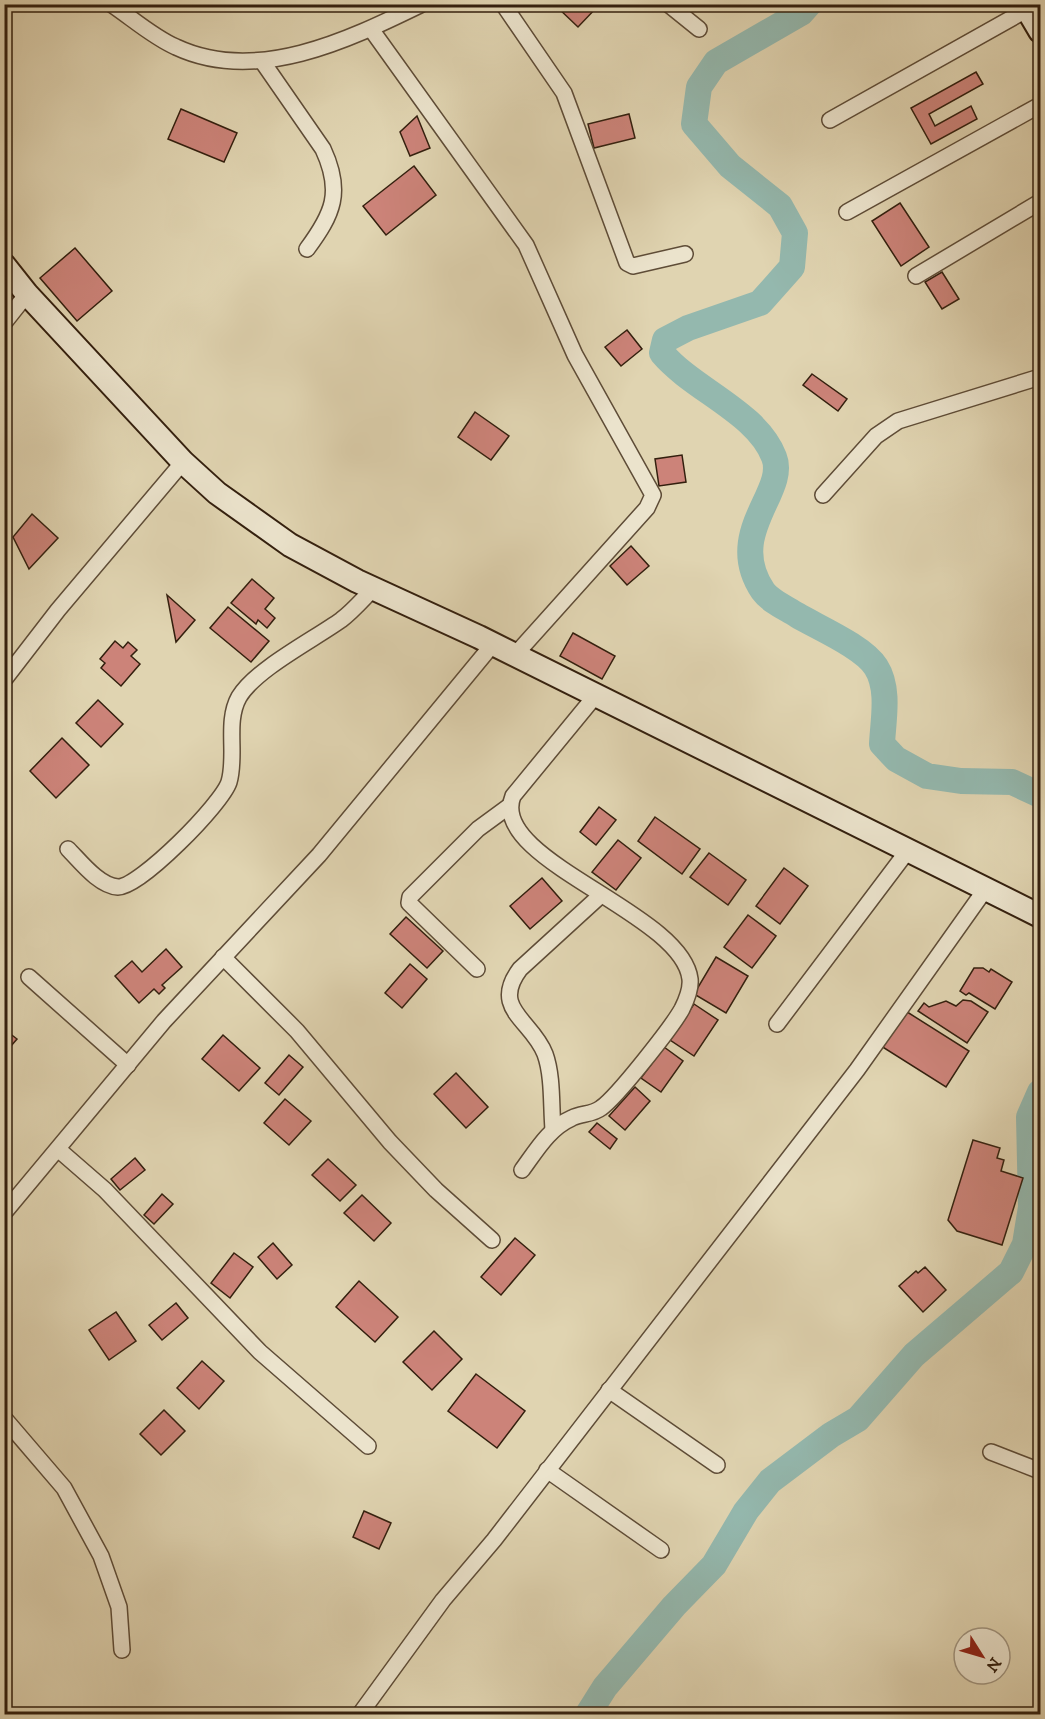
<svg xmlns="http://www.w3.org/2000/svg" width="1045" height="1719" font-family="'IM FELL DW Pica',serif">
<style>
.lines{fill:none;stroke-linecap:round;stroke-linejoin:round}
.river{stroke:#94b8ae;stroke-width:26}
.building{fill:#cc8379;stroke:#331f0e;stroke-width:1.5}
.street-casing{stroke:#5e4c37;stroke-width:18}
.secondary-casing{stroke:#331f0e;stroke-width:26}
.street{stroke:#ebe3cc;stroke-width:15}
.secondary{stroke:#ebe3cc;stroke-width:22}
</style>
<rect width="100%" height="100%" fill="#e0d4b1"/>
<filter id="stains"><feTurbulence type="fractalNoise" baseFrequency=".00333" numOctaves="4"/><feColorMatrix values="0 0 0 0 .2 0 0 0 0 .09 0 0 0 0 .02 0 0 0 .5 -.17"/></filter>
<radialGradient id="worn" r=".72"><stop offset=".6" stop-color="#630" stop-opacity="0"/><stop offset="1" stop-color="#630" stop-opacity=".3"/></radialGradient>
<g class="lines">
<g class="river">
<path d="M809,4L801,13L716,62L699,87L694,124L730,166L780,206L795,233L792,267L760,303L688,328L665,340L662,353C693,390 757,412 774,457C788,492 724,533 763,591C770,601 786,608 797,615C817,627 864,647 876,667C890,689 883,721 882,744L896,759L927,776L961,781L1012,782L1040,795"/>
<path d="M588,1714L605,1687L674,1606L714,1565L746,1511L770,1481L831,1435L858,1419L914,1355L1011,1272L1025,1244L1031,1207L1029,1117L1040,1092"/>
</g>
</g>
<g class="building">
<path d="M558,4H599V5L578,27L556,6Z"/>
<path d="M976,72L983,84L929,114L935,126L971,106L977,119L931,144L911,108Z"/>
<path d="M181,109L237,133L224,162L168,139Z"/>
<path d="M629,114L635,138L594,148L588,124Z"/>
<path d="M417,116L430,148L410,156L400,132Z"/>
<path d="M414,166L436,195L386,235L363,206Z"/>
<path d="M900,203L929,247L901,266L872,221Z"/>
<path d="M75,248L112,291L77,321L40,278Z"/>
<path d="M942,272L959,299L942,309L925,282Z"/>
<path d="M627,330L642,349L621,366L605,347Z"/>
<path d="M812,374L847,399L838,411L803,385Z"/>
<path d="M475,412L509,436L491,460L458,437Z"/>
<path d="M682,455L686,482L659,486L655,459Z"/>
<path d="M32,514L58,538L29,569L13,537Z"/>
<path d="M631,546L649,566L627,585L610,566Z"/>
<path d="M252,579L274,598L265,609L275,618L267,628L258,620L256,624L231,603Z"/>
<path d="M167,595L195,620L176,642Z"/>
<path d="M228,607L269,641L251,662L210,628Z"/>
<path d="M573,633L615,656L602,679L560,656Z"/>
<path d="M115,641L123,648L128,642L137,650L131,656L140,664L121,686L101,668L105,663L100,659Z"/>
<path d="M98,700L123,724L101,747L76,723Z"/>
<path d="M62,738L89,765L56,798L30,771Z"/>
<path d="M599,807L616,820L596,845L580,832Z"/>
<path d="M655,817L700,849L682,874L638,841Z"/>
<path d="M618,840L641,858L616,890L592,872Z"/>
<path d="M709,853L746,880L728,905L690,877Z"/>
<path d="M784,868L808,886L780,924L756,906Z"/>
<path d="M542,878L562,901L530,929L510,906Z"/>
<path d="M748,915L776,936L752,968L724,947Z"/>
<path d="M406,917L443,951L427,968L390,934Z"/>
<path d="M166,949L182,967L162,985L165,988L159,994L154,989L139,1003L115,976L132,961L142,972Z"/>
<path d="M716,957L748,976L726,1013L694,994Z"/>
<path d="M410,964L427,979L402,1008L385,993Z"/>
<path d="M974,968H983L989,972L991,969L1012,982L995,1009L969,993L966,995L960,991Z"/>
<path d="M963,1000L971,1001L988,1012L967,1043L918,1011L924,1003L929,1007L946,1001L956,1006Z"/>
<path d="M694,1004L718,1020L694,1056L670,1040Z"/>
<path d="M904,1010L969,1051L946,1087L881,1046Z"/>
<path d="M4,1029L17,1039L4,1054Z"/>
<path d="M223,1035L260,1068L239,1091L202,1059Z"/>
<path d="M664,1047L683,1061L661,1092L641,1078Z"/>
<path d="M289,1055L303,1067L279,1095L265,1083Z"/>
<path d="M456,1073L488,1107L466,1128L434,1094Z"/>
<path d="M635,1087L650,1101L625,1130L609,1116Z"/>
<path d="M285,1099L311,1121L289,1145L264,1123Z"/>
<path d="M597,1123L617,1139L610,1149L589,1132Z"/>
<path d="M973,1140L1000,1148L997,1158L1004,1160L1001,1171L1023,1178L1002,1245L957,1231L948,1220Z"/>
<path d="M135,1158L145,1170L120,1190L111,1179Z"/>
<path d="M328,1159L356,1185L340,1201L312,1175Z"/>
<path d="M162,1194L173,1204L154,1224L144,1215Z"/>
<path d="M362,1195L391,1223L374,1241L344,1213Z"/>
<path d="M515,1238L535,1255L501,1295L481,1277Z"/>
<path d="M273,1243L292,1265L277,1279L258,1257Z"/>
<path d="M234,1253L253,1267L230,1298L211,1283Z"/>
<path d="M925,1267L946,1290L923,1312L899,1286L916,1271L918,1273Z"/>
<path d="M359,1281L398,1317L375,1342L336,1307Z"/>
<path d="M176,1303L188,1318L162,1340L149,1325Z"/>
<path d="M116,1312L136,1341L109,1360L89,1330Z"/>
<path d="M434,1331L462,1359L432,1390L403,1362Z"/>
<path d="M202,1361L224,1381L199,1409L177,1388Z"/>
<path d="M476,1374L525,1411L497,1448L448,1411Z"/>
<path d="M164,1410L185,1431L161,1455L140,1434Z"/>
<path d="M364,1511L391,1523L379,1549L353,1537Z"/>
</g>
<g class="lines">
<g class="street-casing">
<g id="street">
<path d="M111,4C132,18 153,37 176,47C257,85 350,39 422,4"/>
<path d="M503,4L564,93L627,263L633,266L685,254"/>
<path d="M668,4L699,29"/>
<path d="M371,29L526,245L575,355L653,495L647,508L515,655"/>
<path d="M262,61L323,149C343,192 333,214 307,249"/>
<path d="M830,120L1028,9L1030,4"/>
<path d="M847,212L1040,105"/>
<path d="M916,276L1040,202"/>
<path d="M4,323L27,294"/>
<path d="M823,495L876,436L898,421L1040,377"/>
<path d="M4,680L58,610L183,462"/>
<path d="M68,849C80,861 99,886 118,887C140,887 222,804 229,782C237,755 225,722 239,697C256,669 313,640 341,620C353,611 363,599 374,588"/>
<path d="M223,957L297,1031L390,1142L436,1190L492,1240"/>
<path d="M477,969L409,903L410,897L478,829L508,807"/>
<path d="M29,977L128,1065"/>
<path d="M777,1024L909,849"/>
<path d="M553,1129C551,1106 553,1076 545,1054C532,1020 490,1009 520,969L601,895"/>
<path d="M59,1150L105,1190L260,1352L368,1446"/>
<path d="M522,1170C536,1151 549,1128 572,1118C581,1113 592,1115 601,1108C617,1097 672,1027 682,1009C686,1001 691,988 690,979C682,912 487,860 513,796L596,695"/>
<path d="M4,1213L164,1021L319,855L493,644"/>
<path d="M609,1390L717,1465"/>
<path d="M4,1418L64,1488L101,1556L119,1607L122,1650"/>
<path d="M991,1452L1040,1471"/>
<path d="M547,1470L661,1550"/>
<path d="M360,1714L443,1600L494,1540L857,1070L987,887"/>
</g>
</g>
<g class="secondary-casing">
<g id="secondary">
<path d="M1024,4L1040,31"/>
<path d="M4,265L27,294L183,462L217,493L290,545L357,581L479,637L1040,916"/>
</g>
</g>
<use href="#street" class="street"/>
<use href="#secondary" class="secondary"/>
</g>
<rect width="1045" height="1719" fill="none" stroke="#e0d4b1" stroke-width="24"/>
<rect x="6" y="6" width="1033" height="1707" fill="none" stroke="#331f0e" stroke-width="3"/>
<rect x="12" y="12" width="1021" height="1695" fill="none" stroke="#331f0e" stroke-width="1.5"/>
<g transform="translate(982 1656) rotate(127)"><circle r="28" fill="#ebe3cc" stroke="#a19580" stroke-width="1.5"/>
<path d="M0-4.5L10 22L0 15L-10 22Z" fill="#8f2418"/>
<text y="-9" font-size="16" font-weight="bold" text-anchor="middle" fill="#331f0e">N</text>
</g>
<rect width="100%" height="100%" filter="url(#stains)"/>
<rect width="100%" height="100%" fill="url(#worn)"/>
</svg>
